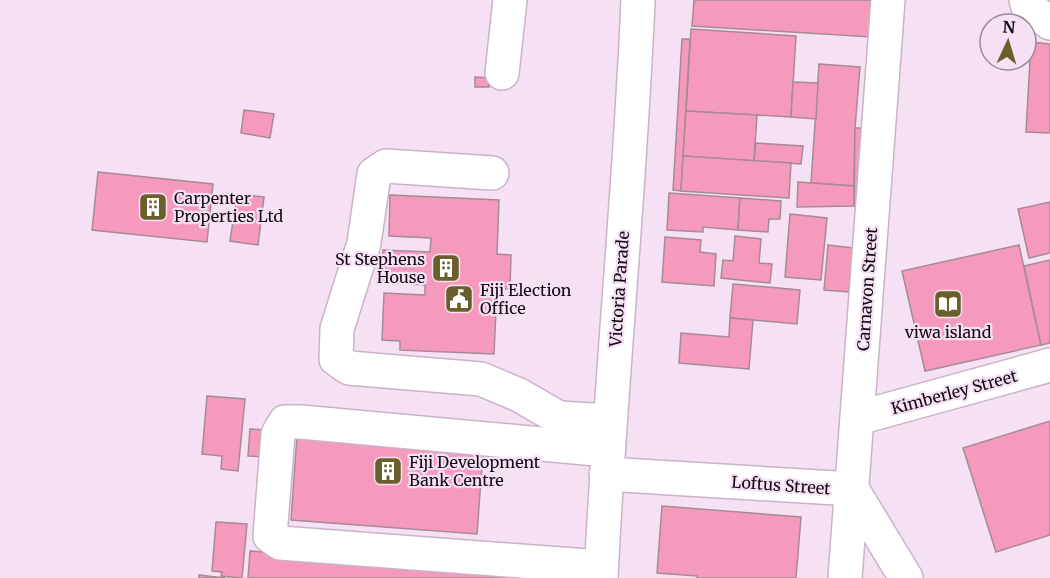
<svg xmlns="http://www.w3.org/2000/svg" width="1050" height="578" font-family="Merriweather,serif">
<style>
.building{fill:#f69abd;stroke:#a58b94;stroke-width:1.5}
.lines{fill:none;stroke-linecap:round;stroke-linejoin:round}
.minor-casing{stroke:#c9b4c6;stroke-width:36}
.highway-casing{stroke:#c9b4c6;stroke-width:36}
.minor{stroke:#fff;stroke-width:33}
.highway{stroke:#fff;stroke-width:33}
.labels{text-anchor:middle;stroke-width:4.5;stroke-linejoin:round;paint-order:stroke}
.poi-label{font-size:16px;fill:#10090f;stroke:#f6e0f3;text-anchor:start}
.street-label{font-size:16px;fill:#10090f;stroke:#f6e0f3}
</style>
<rect width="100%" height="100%" fill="#f6e0f3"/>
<g class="building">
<path d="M694,0H874L872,37L692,26Z"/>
<path d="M691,29L796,36L791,117L686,111Z"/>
<path d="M682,39H690L681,191L673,190Z"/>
<path d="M1031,42L1050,44V133L1026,132Z"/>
<path d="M819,64L860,67L855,128L854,186L811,183Z"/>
<path d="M475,77L490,78L489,87H475Z"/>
<path d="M793,82L818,83L816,119L791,117Z"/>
<path d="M244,110L274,114L270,138L241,133Z"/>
<path d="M686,111L757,115L754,161L683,156Z"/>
<path d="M855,128H866L864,207L854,206Z"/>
<path d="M756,143L803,146L801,164L754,161Z"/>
<path d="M683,156L791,163L789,198L681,191Z"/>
<path d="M98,172L213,184L207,242L92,230Z"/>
<path d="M798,182L854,186V206L797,207Z"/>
<path d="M669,193L740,198L738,230L703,227V232L667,230Z"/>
<path d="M237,194L264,197L258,245L230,241Z"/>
<path d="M390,195L499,200L497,254L511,255L510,289H497L494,354L400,350V341L382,340L384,293L425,295V285L382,282L383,250L430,252L431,238L389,236Z"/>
<path d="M740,198L781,201L780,219H769L768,232L738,230Z"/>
<path d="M1050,202V253L1029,258L1018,209Z"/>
<path d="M790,214L827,218L821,280L785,277Z"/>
<path d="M735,236L761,239L759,263L772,264L770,283L721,278L723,260L733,261Z"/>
<path d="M665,237L701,240L700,252L716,254L714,286L662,282Z"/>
<path d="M828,245L853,248L849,292L824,290Z"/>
<path d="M1019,245L1041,345L925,371L902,271Z"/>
<path d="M1050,260V343L1041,345L1024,266Z"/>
<path d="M733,284L800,290L797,324L730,318Z"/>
<path d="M730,318L753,320L749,369L679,363L681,333L729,337Z"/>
<path d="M207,396L245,399L238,471L221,469L222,456L202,454Z"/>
<path d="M1050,421V535L996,552L963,448Z"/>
<path d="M250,429L268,430L265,457L248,456Z"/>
<path d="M297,436L483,453L477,534L291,520Z"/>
<path d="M662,506L801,517L796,578H697V576L657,573Z"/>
<path d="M216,522L247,524L242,578L221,576L222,572L212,571Z"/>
<path d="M250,551L509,571V578H248Z"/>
<path d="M199,575L225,578H199Z"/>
</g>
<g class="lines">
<g class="minor-casing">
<g id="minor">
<path d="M1026,0L1028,7L1050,23"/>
<path d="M502,73L510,0"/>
<path d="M492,173L386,166L374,174L364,243L337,329L336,359L349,368L481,379L519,395L559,418L609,421"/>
<path d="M858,418L1050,365"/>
<path d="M606,474L852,489L906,578"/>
<path d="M601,567L280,543L270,536L278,434L285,422H301L607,450"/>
<path d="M845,578L888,0"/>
</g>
</g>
<g class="highway-casing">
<path id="highway" d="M601,578C610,385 630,193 638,0"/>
</g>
<use href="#minor" class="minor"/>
<use href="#highway" class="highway"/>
</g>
<defs>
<g id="building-square" transform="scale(1.5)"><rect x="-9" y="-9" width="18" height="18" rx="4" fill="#6a5e2b" stroke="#f6e0f3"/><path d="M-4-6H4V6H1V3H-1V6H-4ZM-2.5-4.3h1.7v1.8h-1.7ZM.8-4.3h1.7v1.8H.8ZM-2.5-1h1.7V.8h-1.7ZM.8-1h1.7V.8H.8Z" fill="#fff"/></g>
<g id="civic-square" transform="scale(1.5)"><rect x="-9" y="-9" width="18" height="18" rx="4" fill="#6a5e2b" stroke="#f6e0f3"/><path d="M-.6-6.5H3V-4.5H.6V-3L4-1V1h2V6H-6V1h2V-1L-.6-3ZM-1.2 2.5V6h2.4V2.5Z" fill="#fff"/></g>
<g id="library-square" transform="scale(1.5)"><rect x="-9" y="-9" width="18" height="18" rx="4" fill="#6a5e2b" stroke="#f6e0f3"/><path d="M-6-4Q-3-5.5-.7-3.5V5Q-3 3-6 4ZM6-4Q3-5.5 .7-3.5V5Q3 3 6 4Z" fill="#fff"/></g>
</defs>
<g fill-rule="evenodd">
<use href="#building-square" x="153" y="207"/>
<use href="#building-square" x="446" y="268"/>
<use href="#civic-square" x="459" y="299"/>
<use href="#library-square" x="948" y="304"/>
<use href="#building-square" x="388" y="471"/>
</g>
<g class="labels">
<g class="poi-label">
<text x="174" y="204">Carpenter<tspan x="174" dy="18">Properties Ltd</tspan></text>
<text x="425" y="265" text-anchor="end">St Stephens<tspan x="425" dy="18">House</tspan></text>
<text x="480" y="296">Fiji Election<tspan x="480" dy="18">Office</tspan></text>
<text x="948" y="338" text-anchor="middle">viwa island</text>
<text x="409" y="468">Fiji Development<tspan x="409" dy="18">Bank Centre</tspan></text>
</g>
<g class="street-label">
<text transform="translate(619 289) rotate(-86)" y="6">Victoria Parade</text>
<text transform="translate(867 289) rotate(-86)" y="6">Carnavon Street</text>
<text transform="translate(954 392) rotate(-15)" y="6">Kimberley Street</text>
<text transform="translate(781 485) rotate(4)" y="6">Loftus Street</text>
</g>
</g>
<g transform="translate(1008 42) rotate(4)"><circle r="28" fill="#f6e0f3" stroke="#9a8a98" stroke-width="1.5"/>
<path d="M0-4.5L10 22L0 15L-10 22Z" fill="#6a5e2b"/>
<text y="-9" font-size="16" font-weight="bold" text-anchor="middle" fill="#10090f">N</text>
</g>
</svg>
